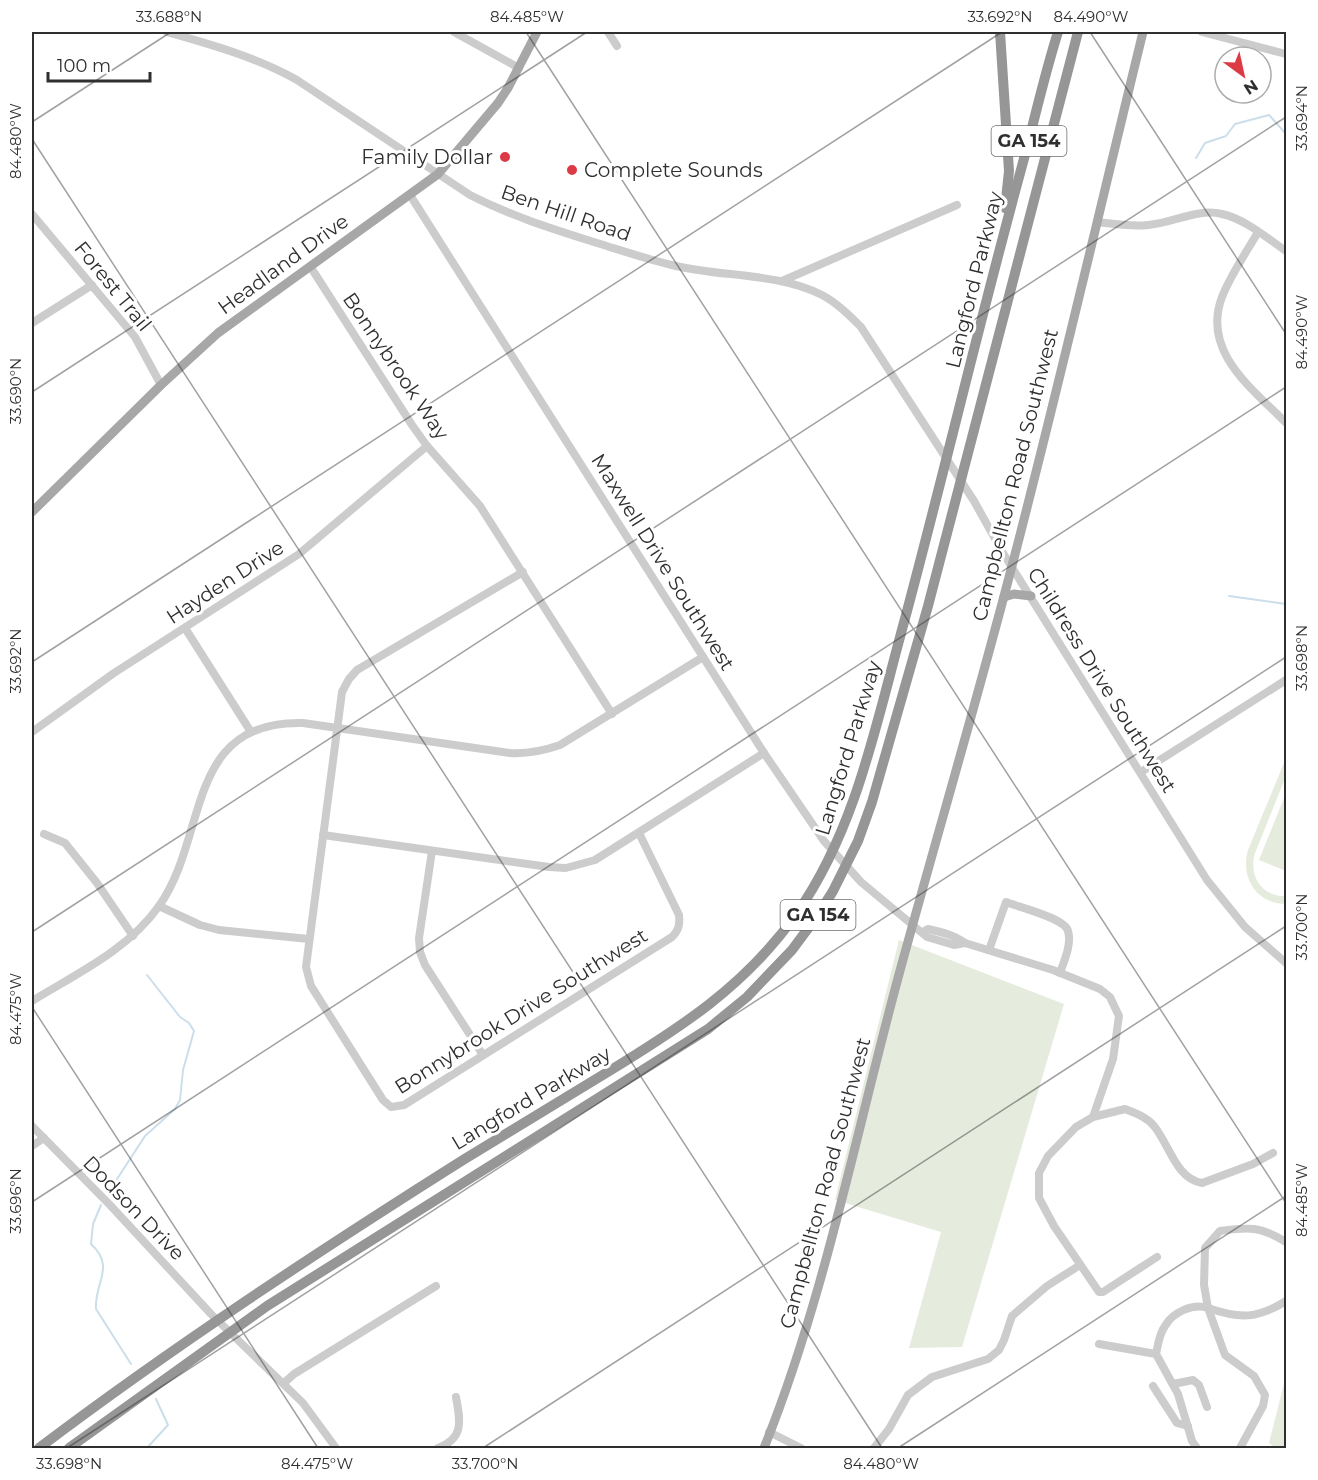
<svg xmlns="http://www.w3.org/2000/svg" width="1318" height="1480" font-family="Montserrat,sans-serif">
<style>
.green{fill:#e5ebdd}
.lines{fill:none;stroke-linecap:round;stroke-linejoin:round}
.stream{stroke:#cbdeea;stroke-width:2}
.minor{stroke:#ccc;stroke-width:8}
.major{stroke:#a7a7a7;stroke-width:9}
.highway{stroke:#969696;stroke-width:10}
.ticks{fill:none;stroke:#2f2f2f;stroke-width:1.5;stroke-opacity:0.45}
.poi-dot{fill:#dc3b46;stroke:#fff;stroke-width:2}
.labels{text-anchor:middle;stroke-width:6;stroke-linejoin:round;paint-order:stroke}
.shield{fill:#fff;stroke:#6d6d6d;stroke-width:1.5}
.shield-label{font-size:18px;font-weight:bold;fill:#2f2f2f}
.poi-label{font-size:20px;fill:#2f2f2f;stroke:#fff;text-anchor:end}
.street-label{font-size:20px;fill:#2f2f2f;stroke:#fff}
.neatline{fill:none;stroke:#2f2f2f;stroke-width:2}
.ticks-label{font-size:15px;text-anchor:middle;fill:#2f2f2f}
</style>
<rect width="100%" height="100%" fill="#fff"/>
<g class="green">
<path d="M1286,758V776L1255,853C1248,876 1262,897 1286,896V904C1257,904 1240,878 1248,850Z"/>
<path d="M1286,793V871L1259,860Z"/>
<path d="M899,940L1064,1004L962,1347L909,1348L941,1232L835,1200Z"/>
<path d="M1286,1376V1448H1276L1269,1443Z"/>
</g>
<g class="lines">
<g class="stream">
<path d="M1196,158L1205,143L1226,136L1235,124L1269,115L1286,134"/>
<path d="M1229,596L1286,604"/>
<path d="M108,1193L145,1136L175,1109L180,1100L183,1070L194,1031L189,1023L180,1017L147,975"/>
<path d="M101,1205L93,1224L91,1244C116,1267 94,1283 96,1309L131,1364"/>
<path d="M147,1448L168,1425L156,1399"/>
</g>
<g class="minor">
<path d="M167,32C212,45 256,57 297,80L470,195C511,216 553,229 597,243C623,251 649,260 676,266C723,277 779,273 822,295C837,303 849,315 861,327L974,501L1003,553L1207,880L1245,927L1286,963"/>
<path d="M454,32L519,68"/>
<path d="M608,32L617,46"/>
<path d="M1202,32L1286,54"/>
<path d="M410,195L764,753L824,841L861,882L927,937L954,945L965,943"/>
<path d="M32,214L135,337L161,385"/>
<path d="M1097,222C1114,224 1131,227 1148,225C1173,223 1197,208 1222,214C1245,219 1267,238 1286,251"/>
<path d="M1258,232C1246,253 1231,274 1222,297C1201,352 1253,389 1286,423"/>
<path d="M310,266L412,425L427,446L480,506L612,714"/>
<path d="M782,281L957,205"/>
<path d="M32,323L92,285"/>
<path d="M523,572L357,670L349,679L342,692L306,967L311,986L383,1100L391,1107L404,1105L672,937C679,930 680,924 679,915L639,833"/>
<path d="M185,628L251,732"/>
<path d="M32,732L114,673L299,554L427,446"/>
<path d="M1141,772L1286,680"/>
<path d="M44,834L65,843L97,883L133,936"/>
<path d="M323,835L549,867L566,868L595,860L764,753"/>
<path d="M432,851L419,938L420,952L425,965L483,1055"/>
<path d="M159,906L200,925L219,930L309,939"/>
<path d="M923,932L928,929C941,932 954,935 965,943L1053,970L1100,989L1110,997L1119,1016L1113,1059L1093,1117"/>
<path d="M989,950L1006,902C1018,907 1065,918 1068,931C1072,944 1064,961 1060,973"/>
<path d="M32,1001C76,974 128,950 159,906C209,836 184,720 303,723L510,753C528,754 543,751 560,745L703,657"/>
<path d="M32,1126L110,1205L211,1314L303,1403L336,1448"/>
<path d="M32,1146L44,1138"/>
<path d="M1286,1242C1260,1226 1249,1227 1220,1231L1205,1248L1204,1285L1208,1308C1240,1319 1257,1319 1286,1301"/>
<path d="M1157,1257L1103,1292H1099L1054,1226L1039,1198V1173L1048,1156L1076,1127L1093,1117L1125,1109C1135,1113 1147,1117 1154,1126C1169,1144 1176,1179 1202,1183L1253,1164L1273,1153"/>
<path d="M1099,1344L1156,1354"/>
<path d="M284,1383L294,1374L436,1286"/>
<path d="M1173,1384L1193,1380L1199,1385L1207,1407"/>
<path d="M1153,1386L1177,1423L1188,1426"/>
<path d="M769,1432L801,1448"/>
<path d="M438,1448C465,1438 460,1420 456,1397"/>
<path d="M874,1448L889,1429L908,1395L932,1377L988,1359L999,1350L1004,1340L1012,1316L1047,1286L1080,1265"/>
<path d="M1197,1448L1192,1441L1178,1394L1156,1354C1158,1345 1159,1334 1165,1326C1173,1312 1193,1303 1208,1308L1225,1355L1254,1376L1265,1395L1263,1406L1240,1448"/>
</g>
<g class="major">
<path d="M32,512L161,385L218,333L438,174L498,103L508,88L537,32"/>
<path d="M1004,597L1014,594L1031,596"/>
<path d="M764,1448C826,1294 857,1127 901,967C938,832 978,697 1013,562C1059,386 1100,208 1143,32"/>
</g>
<g class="highway">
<path d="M1000,32L1009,171L1005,208"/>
<path d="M39,1448C174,1346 319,1251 463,1160C510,1131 558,1102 606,1073C680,1028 746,986 797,913C856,829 876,724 903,626C944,474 980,319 1022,166C1034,122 1044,76 1058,32"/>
<path d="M69,1448L267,1306L708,1029L747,997L792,950L818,915L833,891L858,841L872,802L928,606L1078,32"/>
</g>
</g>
<path class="ticks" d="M526,32L1286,1203M1090,32L1286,334M32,122L171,32M32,139L882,1448M32,392L587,32M32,662L1002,32M32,932L1286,117M32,1007L318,1448M32,1202L1286,387M67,1448L1286,657M483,1448L1286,926M898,1448L1286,1196"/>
<g class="poi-dot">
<circle cx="505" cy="157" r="6"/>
<circle cx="572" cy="170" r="6"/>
</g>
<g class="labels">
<g class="shield">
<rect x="991.5" y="126" width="75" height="30" rx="4.5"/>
<rect x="780.5" y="900" width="75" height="30" rx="4.5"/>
</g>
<g class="shield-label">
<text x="1029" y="147">GA 154</text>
<text x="818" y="921">GA 154</text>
</g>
<g class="poi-label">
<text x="493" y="164">Family Dollar</text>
<text x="584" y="177" text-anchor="start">Complete Sounds</text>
</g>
<g class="street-label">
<text transform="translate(566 213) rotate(19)" y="7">Ben Hill Road</text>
<text transform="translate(283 264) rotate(-36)" y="7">Headland Drive</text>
<text transform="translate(974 280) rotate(-76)" y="7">Langford Parkway</text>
<text transform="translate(113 286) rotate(51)" y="7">Forest Trail</text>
<text transform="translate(396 366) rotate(56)" y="7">Bonnybrook Way</text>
<text transform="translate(1015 475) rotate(-76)" y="7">Campbellton Road Southwest</text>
<text transform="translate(663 562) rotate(58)" y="7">Maxwell Drive Southwest</text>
<text transform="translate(225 582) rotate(-33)" y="7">Hayden Drive</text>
<text transform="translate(1102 680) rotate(58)" y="7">Childress Drive Southwest</text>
<text transform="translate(848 748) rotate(-73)" y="7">Langford Parkway</text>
<text transform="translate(521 1011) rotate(-32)" y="7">Bonnybrook Drive Southwest</text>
<text transform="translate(531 1098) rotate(-31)" y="7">Langford Parkway</text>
<text transform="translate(825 1183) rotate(-75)" y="7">Campbellton Road Southwest</text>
<text transform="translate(134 1208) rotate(46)" y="7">Dodson Drive</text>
</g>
</g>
<rect width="1318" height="1480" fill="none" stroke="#ffffff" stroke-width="66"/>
<g transform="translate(1243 75) rotate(147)"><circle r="28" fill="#ffffff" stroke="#acacac" stroke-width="1.5"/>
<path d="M0-4.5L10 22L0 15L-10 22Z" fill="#dc3b46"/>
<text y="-9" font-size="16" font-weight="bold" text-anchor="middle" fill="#2f2f2f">N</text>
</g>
<path d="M48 72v9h102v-9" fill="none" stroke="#2f2f2f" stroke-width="3"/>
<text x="57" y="72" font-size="18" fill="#2f2f2f" stroke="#ffffff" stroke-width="4.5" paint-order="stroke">100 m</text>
<rect x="33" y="33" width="1252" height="1414" class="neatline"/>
<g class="ticks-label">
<text x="169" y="22">33.688°N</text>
<text x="527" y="22">84.485°W</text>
<text x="1000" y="22">33.692°N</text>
<text x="1091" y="22">84.490°W</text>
<text transform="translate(1302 118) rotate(-90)" y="5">33.694°N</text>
<text transform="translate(16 141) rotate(-90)" y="5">84.480°W</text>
<text transform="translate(1302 332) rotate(-90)" y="5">84.490°W</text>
<text transform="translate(16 391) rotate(-90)" y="5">33.690°N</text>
<text transform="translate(1302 658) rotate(-90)" y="5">33.698°N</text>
<text transform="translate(16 661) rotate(-90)" y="5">33.692°N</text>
<text transform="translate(1302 927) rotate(-90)" y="5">33.700°N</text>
<text transform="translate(16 1009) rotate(-90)" y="5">84.475°W</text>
<text transform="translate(1302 1200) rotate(-90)" y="5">84.485°W</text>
<text transform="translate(16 1201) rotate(-90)" y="5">33.696°N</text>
<text x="69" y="1469">33.698°N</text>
<text x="317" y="1469">84.475°W</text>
<text x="485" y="1469">33.700°N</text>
<text x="881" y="1469">84.480°W</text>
</g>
</svg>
